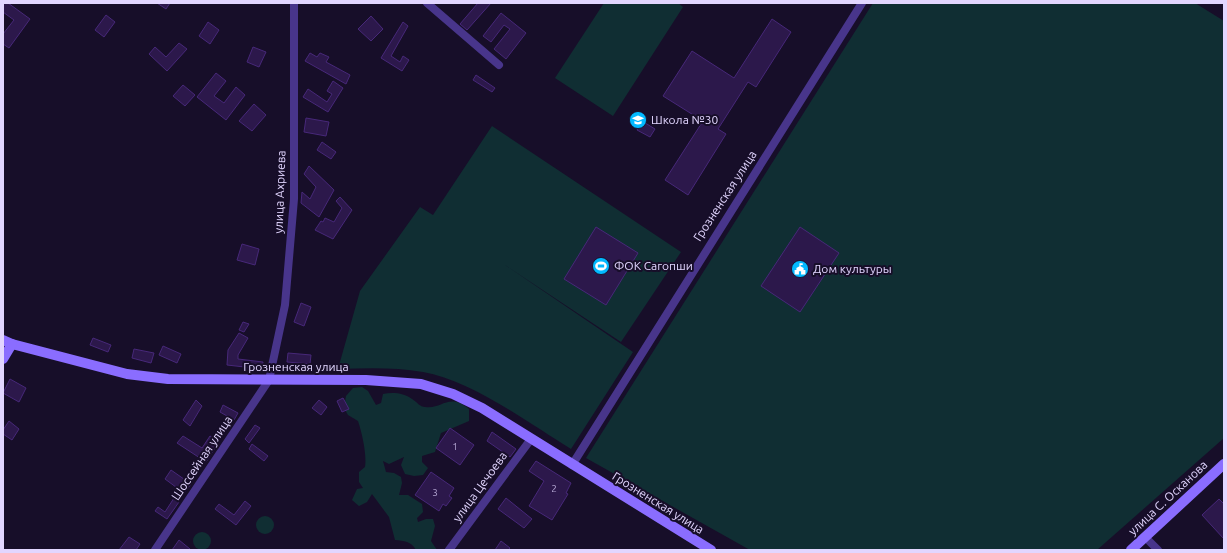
<svg xmlns="http://www.w3.org/2000/svg" width="1227" height="553" font-family="Ubuntu,sans-serif">
<style>
.green{fill:#102e33}
.building{fill:#2c184b;stroke:#472879}
.lines{fill:none;stroke-linecap:round;stroke-linejoin:round}
.street{stroke:#48358b;stroke-width:8}
.secondary{stroke:#8a6dff;stroke-width:10}
.labels{text-anchor:middle;stroke-width:4;stroke-linejoin:round;paint-order:stroke}
.number-label{font-size:10px;fill:#b4a6d2}
.poi-label{font-size:12px;fill:#e2d6ff;stroke:#170e29;text-anchor:start}
.street-label{font-size:12px;fill:#e2d6ff;stroke:#170e29}
</style>
<rect width="100%" height="100%" fill="#170e29"/>
<g class="green">
<path d="M604,3H678L683,7L613,116L555,78Z"/>
<path d="M873,3H1195L1224,21V438L1097,550H750L586,458Z"/>
<path d="M492,126L681,252L621,342L505,265L633,352L571,449C529,423 471,380 423,372C396,367 366,368 338,369L360,291L420,207L433,215Z"/>
<path d="M362,387L368,391L376,405L381,403L383,394C393,392 404,393 412,399C417,402 420,407 425,407C442,410 448,392 469,409V421L441,433L435,452L422,456V462L428,468L423,475L414,476L405,474L401,465L404,457L389,464L383,461L386,472L394,473L401,477L402,483L399,495H408L422,504L423,512L417,518L418,522L426,519H433L435,526L431,541L437,550H416C411,541 404,541 395,540L389,517L372,494L367,502L359,506L352,500L357,489L363,488L359,482V472L365,467C367,455 362,433 358,421L348,415L344,408L346,396L353,388Z"/>
<circle cx="265" cy="525" r="9"/>
<circle cx="202" cy="541" r="9"/>
</g>
<g class="building">
<path d="M3,3H8L30,19L9,48L3,44V34L14,20L3,12Z"/>
<path d="M157,3H170L166,9Z"/>
<path d="M478,3H491L467,30L460,24Z"/>
<path d="M501,13L526,33L506,59L494,49L510,29L504,25L491,42L483,36Z"/>
<path d="M106,15L115,22L104,37L95,30Z"/>
<path d="M371,16L383,29L371,41L358,29Z"/>
<path d="M772,19L791,32L756,87L748,82L718,129L726,134L688,195L665,180L703,121L663,96L692,51L734,78Z"/>
<path d="M208,22L219,30L210,44L199,36Z"/>
<path d="M403,22L408,26L391,56L400,62L403,56L409,60L402,71L381,58Z"/>
<path d="M179,43L187,49L167,71L149,54L155,47L166,57Z"/>
<path d="M253,47L266,52L259,67L247,62Z"/>
<path d="M310,53L317,57L320,53L329,57L326,62L350,75L346,84L305,61Z"/>
<path d="M216,73L226,81L214,96L224,103L236,87L245,95L226,120L197,97Z"/>
<path d="M476,75L495,88L492,92L473,80Z"/>
<path d="M333,81L343,88L328,112L303,97L308,89L327,102L332,94L327,91Z"/>
<path d="M183,85L195,95L185,106L173,96Z"/>
<path d="M254,104L266,115L252,131L239,121Z"/>
<path d="M306,118L329,122L326,136L304,132Z"/>
<path d="M642,121L655,129L650,137L637,130Z"/>
<path d="M322,142L336,152L331,159L317,150Z"/>
<path d="M309,166L334,190L319,217L301,203L302,192L310,199L316,187L304,174Z"/>
<path d="M340,197L352,210L333,239L315,230L321,221L323,222L325,218L334,222L342,208L336,201Z"/>
<path d="M596,227L638,253L606,305L564,279Z"/>
<path d="M800,227L839,253L800,312L761,286Z"/>
<path d="M242,244L259,249L255,265L237,260Z"/>
<path d="M301,303L311,307L304,326L294,322Z"/>
<path d="M243,322L249,324L244,332L239,330Z"/>
<path d="M239,333L248,338L238,355V359L263,362L262,369L227,365L228,350Z"/>
<path d="M93,338L111,345L108,352L90,345Z"/>
<path d="M163,346L181,354L177,363L159,355Z"/>
<path d="M134,349L154,353L151,363L132,358Z"/>
<path d="M288,353L311,355L310,364L287,362Z"/>
<path d="M10,379L26,388L19,402L3,393Z"/>
<path d="M343,398L349,409L342,412L337,401Z"/>
<path d="M196,400L202,406L190,426L183,420Z"/>
<path d="M319,400L327,407L321,415L312,408Z"/>
<path d="M223,405L238,413L234,420L220,412Z"/>
<path d="M9,421L19,429L12,440L3,434V430Z"/>
<path d="M255,425L260,428L249,443L245,439Z"/>
<path d="M450,428L474,445L460,465L436,448Z"/>
<path d="M492,432L516,449L510,457L487,441Z"/>
<path d="M183,436L202,448L210,436L219,442L206,462L177,443Z"/>
<path d="M252,444L268,456L264,461L249,449Z"/>
<path d="M536,461L571,483L566,493L568,494L552,520L529,506L544,481L529,471Z"/>
<path d="M171,470L191,484L184,493L165,479Z"/>
<path d="M431,472L454,488L449,496L452,498L446,506L443,504L439,511L415,495Z"/>
<path d="M174,498L179,502L167,519L155,511L158,507L165,512Z"/>
<path d="M506,498L532,519L524,528L498,509Z"/>
<path d="M1219,499L1224,504V539L1202,515Z"/>
<path d="M245,501L251,506L236,525L215,509L219,504L234,515Z"/>
<path d="M129,537L140,544L136,550H119Z"/>
<path d="M179,540L190,549V550H172Z"/>
<path d="M501,541L510,548L508,550H495Z"/>
</g>
<g class="lines">
<g class="street">
<path d="M427,3L499,65"/>
<path d="M572,465L862,3"/>
<path d="M1145,537L1158,550"/>
<path d="M155,550L269,380L285,305L294,199V3"/>
<path d="M449,550L531,439"/>
</g>
<g class="secondary">
<path d="M3,340L12,344L127,374L168,379L366,380L421,384L453,394L482,408L711,550"/>
<path d="M3,359L12,344"/>
<path d="M1131,550L1224,464"/>
</g>
</g>
<defs>
<g id="school-disc" transform="scale(0.9)"><circle r="9.5" fill="#02b9ff" stroke="#170e29"/><path d="M0-5L7-2L0 1L-7-2ZM-4 1L0 2.5L4 1V4Q0 6-4 4Z" fill="#fff"/></g>
<g id="stadium-disc" transform="scale(0.9)"><circle r="9.5" fill="#02b9ff" stroke="#170e29"/><path d="M0-5a6.5 5 0 1 0 0 10a6.5 5 0 1 0 0-10ZM-3.5-1.8h7v3.6h-7Z" fill="#fff"/></g>
<g id="civic-disc" transform="scale(0.9)"><circle r="9.5" fill="#02b9ff" stroke="#170e29"/><path d="M-.6-6.5H3V-4.5H.6V-3L4-1V1h2V6H-6V1h2V-1L-.6-3ZM-1.2 2.5V6h2.4V2.5Z" fill="#fff"/></g>
</defs>
<g fill-rule="evenodd">
<use href="#school-disc" x="638" y="120"/>
<use href="#stadium-disc" x="601" y="266"/>
<use href="#civic-disc" x="800" y="269"/>
</g>
<g class="labels">
<g class="number-label">
<text x="455" y="450">1</text>
<text x="554" y="492">2</text>
<text x="435" y="496">3</text>
</g>
<g class="poi-label">
<text x="651" y="124">Школа №30</text>
<text x="614" y="270">ФОК Сагопши</text>
<text x="813" y="273">Дом культуры</text>
</g>
<g class="street-label">
<text transform="translate(280 192) rotate(-88)" y="4">улица Ахриева</text>
<text transform="translate(725 196) rotate(-57)" y="4">Грозненская улица</text>
<text x="296" y="371">Грозненская улица</text>
<text transform="translate(202 458) rotate(-56)" y="4">Шоссейная улица</text>
<text transform="translate(480 487) rotate(-54)" y="4">улица Цечоева</text>
<text transform="translate(1168 498) rotate(-43)" y="4">улица С. Осканова</text>
<text transform="translate(658 503) rotate(32)" y="4">Грозненская улица</text>
</g>
</g>
<rect width="1227" height="553" fill="none" stroke="#e2d6ff" stroke-width="8"/>
</svg>
